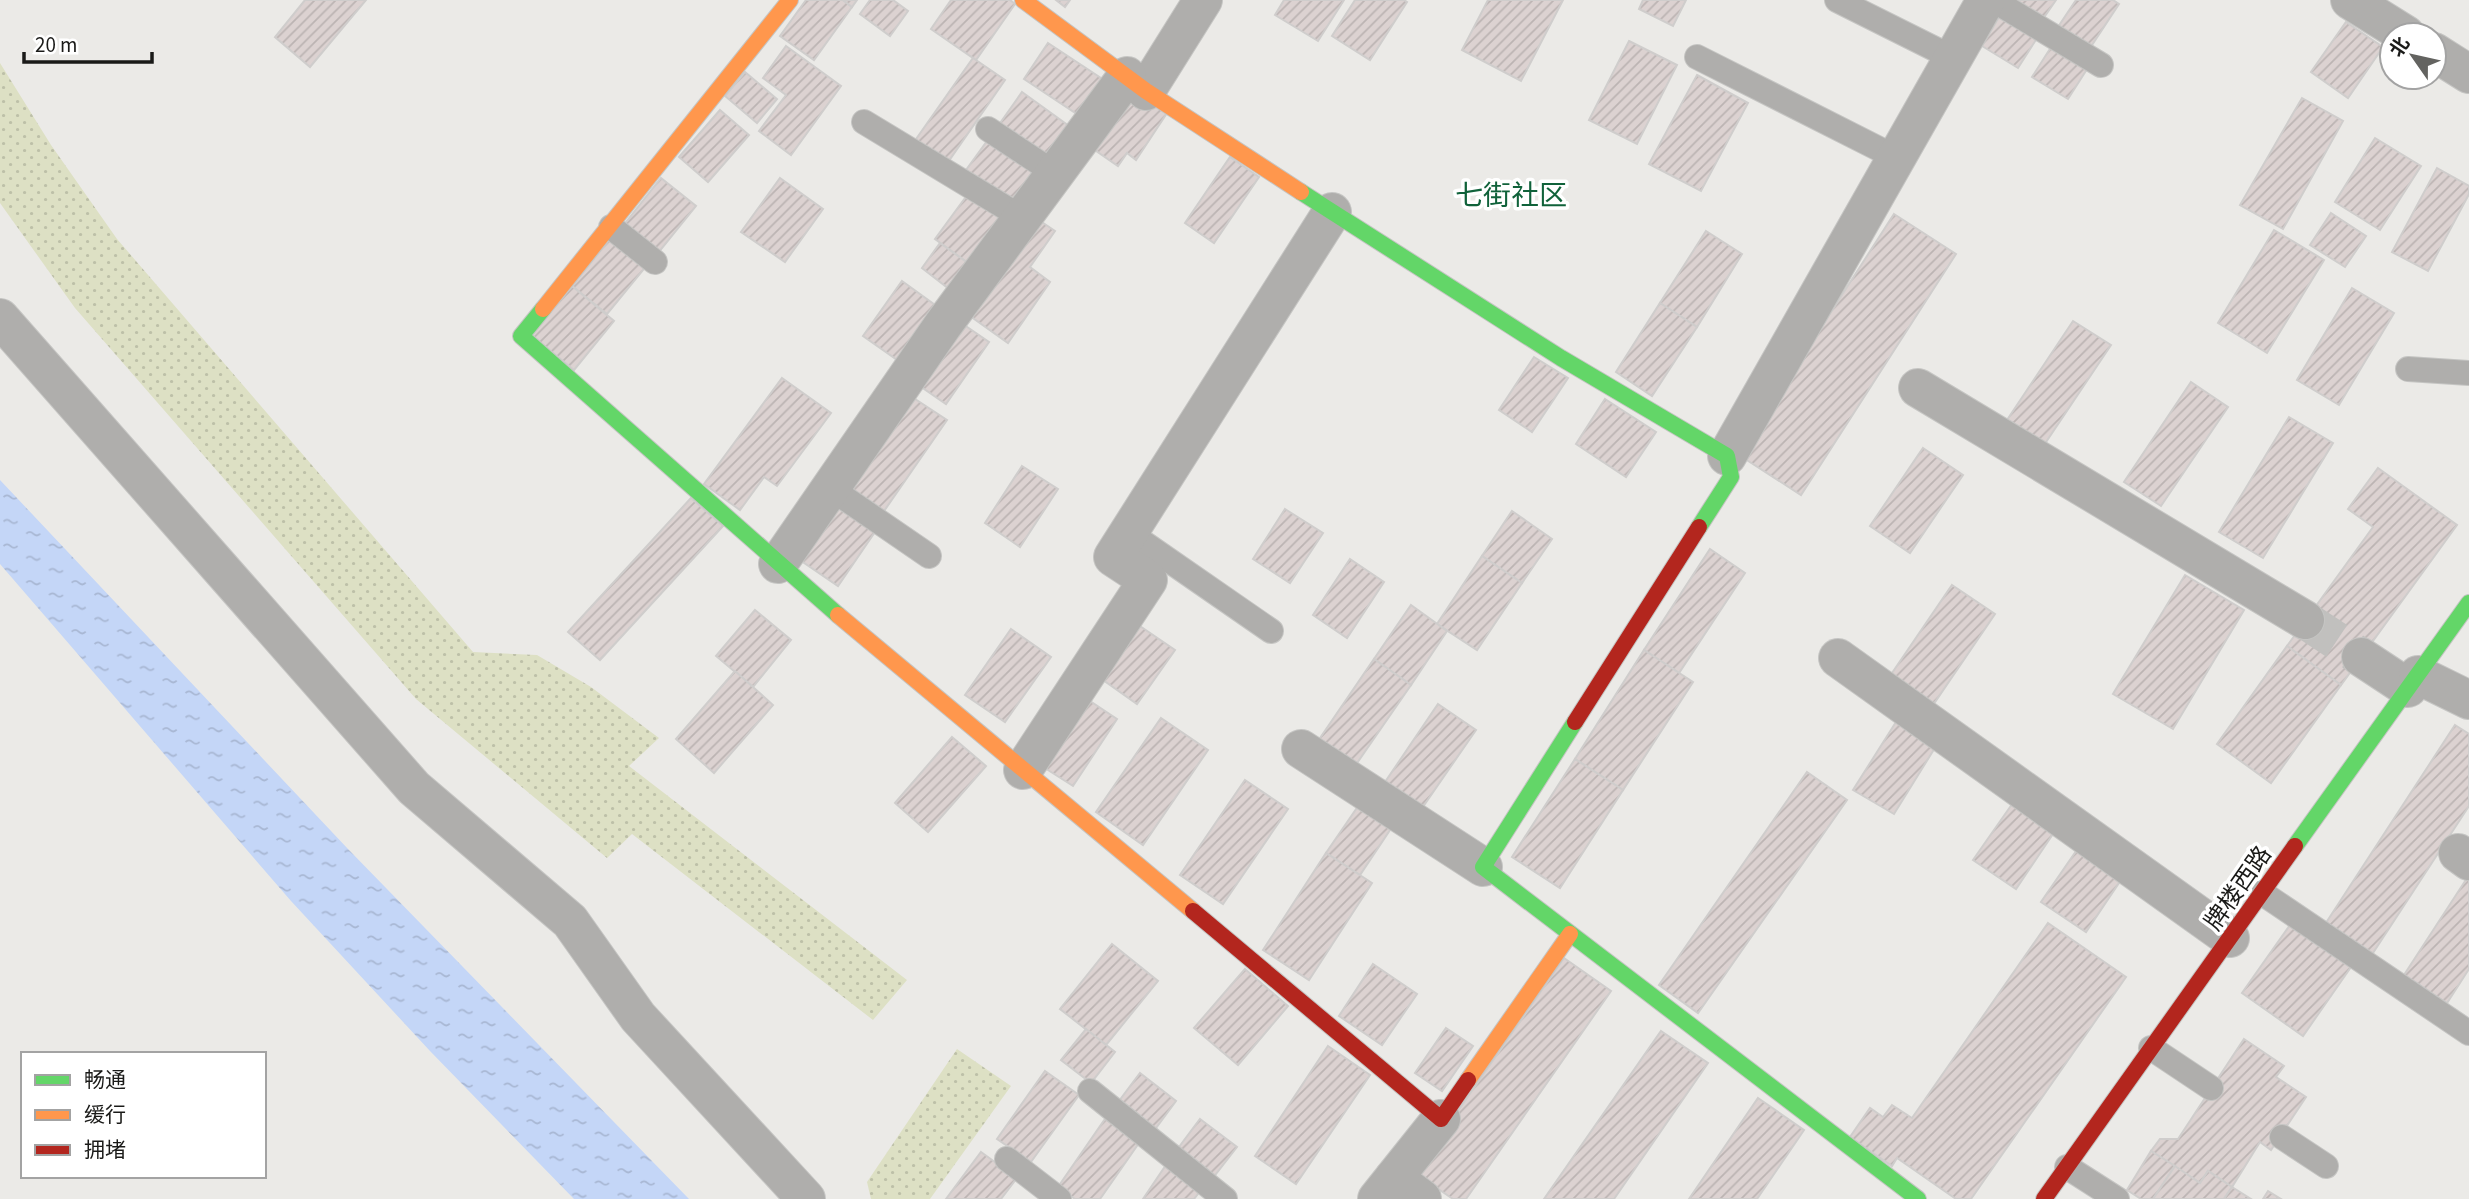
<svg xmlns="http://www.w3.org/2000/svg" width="2469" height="1199" font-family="'Source Sans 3','Noto Sans SC',sans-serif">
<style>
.grass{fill:url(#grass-dots)}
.water{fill:url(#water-ripples)}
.building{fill:url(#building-hatch);stroke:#cfcdcc;stroke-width:2}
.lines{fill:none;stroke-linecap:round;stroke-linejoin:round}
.street-tunnel{stroke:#c1c0be;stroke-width:38;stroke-dasharray:38 19;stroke-linecap:butt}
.lane-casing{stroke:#c5c5c3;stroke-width:26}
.street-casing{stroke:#c5c5c3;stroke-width:40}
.fast-casing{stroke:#c5c5c3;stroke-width:18}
.slow-casing{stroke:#c5c5c3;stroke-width:18}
.jam-casing{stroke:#c5c5c3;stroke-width:18}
.lane{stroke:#afaeac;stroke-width:24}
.street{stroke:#afaeac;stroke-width:38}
.fast{stroke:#63d668;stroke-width:16}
.slow{stroke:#ff974d;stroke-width:16}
.jam{stroke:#b3261e;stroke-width:16}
.labels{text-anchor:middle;stroke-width:7;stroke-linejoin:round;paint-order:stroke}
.street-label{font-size:24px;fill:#1a1a18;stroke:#fff}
.quarter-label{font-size:28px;fill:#10623a;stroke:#fff}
</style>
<defs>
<pattern id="grass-dots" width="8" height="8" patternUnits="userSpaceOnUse" patternTransform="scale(1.75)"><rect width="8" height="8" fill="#dde0c4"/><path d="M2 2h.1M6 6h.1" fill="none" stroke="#bdc0a8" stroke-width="1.8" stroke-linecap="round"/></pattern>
<pattern id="water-ripples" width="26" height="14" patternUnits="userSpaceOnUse" patternTransform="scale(1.75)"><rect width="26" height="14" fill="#c4d6f7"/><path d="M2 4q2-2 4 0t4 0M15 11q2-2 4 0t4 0" fill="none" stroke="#a8b7d3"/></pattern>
<pattern id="building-hatch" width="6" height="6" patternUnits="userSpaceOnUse" patternTransform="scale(1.75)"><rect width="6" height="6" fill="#dcd2d1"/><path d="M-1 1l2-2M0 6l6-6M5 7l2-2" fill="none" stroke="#bcb4b3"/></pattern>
</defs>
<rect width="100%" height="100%" fill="#ebeae7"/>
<g class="grass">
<path d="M0,63L51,145L117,239L473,652L537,655L591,687L659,738L629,766L907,980L873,1020L632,834L607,858L416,699L75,308L0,203Z"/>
<path d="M957,1049L1011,1086L930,1199H871L867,1182Z"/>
</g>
<path class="water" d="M0,480L348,849L689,1199H574L430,1051L291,901L0,564Z"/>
<g class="building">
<path d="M305,0H366L310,67L275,37Z"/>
<path d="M806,0H843L852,7L814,60L780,36Z"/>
<path d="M843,0H857L852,7Z"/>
<path d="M870,0H893L908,11L890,36L860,14Z"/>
<path d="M951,0H1010L1015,4L976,60L931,29Z"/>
<path d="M1056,0H1070L1065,7Z"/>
<path d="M1284,0H1344L1318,41L1275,15Z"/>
<path d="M1355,0H1404L1407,2L1370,60L1332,36Z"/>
<path d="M1488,0H1563L1521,81L1462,50Z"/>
<path d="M1643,0H1686L1673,26L1639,9Z"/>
<path d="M2014,0H2056L2043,19Z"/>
<path d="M2076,0H2113L2119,4L2088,51L2056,30Z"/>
<path d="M2002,12L2039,35L2018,68L1982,46Z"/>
<path d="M2346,22L2383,47L2348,98L2311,72Z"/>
<path d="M1629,41L1677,65L1637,144L1589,120Z"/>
<path d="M1048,43L1107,82L1083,118L1024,79Z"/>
<path d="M2053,44L2089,66L2068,99L2032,77Z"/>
<path d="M786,46L841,86L791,155L759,131L786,95L763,78Z"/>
<path d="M973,58L1005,80L946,165L914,142Z"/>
<path d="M745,72L777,99L757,123L725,96Z"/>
<path d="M1697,75L1748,103L1701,191L1649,164Z"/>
<path d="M1125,86L1167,113L1136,160L1127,153L1118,166L1086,144Z"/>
<path d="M1022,92L1069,126L1045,159L998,126Z"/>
<path d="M2302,98L2343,121L2283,229L2240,205Z"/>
<path d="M720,110L749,135L708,182L679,157Z"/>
<path d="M990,137L1037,171L1013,204L966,170Z"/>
<path d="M2375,138L2421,166L2380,230L2335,202Z"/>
<path d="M1230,157L1259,177L1214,243L1185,223Z"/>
<path d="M2437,168L2469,186V194L2428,271L2392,252Z"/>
<path d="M661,178L696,206L654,258L619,231Z"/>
<path d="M780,178L823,209L785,262L741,232Z"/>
<path d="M971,190L1008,216L972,266L935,239Z"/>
<path d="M2331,213L2366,236L2345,267L2310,245Z"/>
<path d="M1030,214L1055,231L1030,267L1050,282L1008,343L963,311Z"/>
<path d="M1894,214L1956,254L1801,495L1739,455Z"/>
<path d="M2274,230L2324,260L2267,353L2218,323Z"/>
<path d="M1706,231L1742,254L1697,327L1660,303Z"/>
<path d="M613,235L648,264L607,314L572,286Z"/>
<path d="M940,243L972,266L953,292L922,268Z"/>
<path d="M902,281L942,310L903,364L863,336Z"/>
<path d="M572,286L614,321L574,370L531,335Z"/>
<path d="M2352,288L2394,313L2339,405L2297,380Z"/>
<path d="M1660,303L1697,327L1652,396L1616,372Z"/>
<path d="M957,320L989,342L946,404L914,382Z"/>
<path d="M2073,321L2111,345L2044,445L2007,420Z"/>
<path d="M1534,357L1568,378L1532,432L1499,410Z"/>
<path d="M782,378L831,413L777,486L764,477L740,510L704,484Z"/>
<path d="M2191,382L2228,407L2161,506L2124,482Z"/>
<path d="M906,393L947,420L882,514L843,487Z"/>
<path d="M1605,399L1656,432L1626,477L1576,444Z"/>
<path d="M2289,417L2333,443L2263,558L2219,532Z"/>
<path d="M1923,448L1963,475L1910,553L1870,526Z"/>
<path d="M1022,466L1058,489L1020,547L985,523Z"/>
<path d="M2378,468L2457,525L2341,685L2287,646L2373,527L2348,509Z"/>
<path d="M691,498L723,526L600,660L568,632Z"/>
<path d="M834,499L877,529L838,586L794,556Z"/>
<path d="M1285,509L1323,533L1290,583L1253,559Z"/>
<path d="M1512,511L1552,539L1522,583L1482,556Z"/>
<path d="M1710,549L1745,573L1679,673L1644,650Z"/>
<path d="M1482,556L1522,583L1477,650L1437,624Z"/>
<path d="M1350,559L1384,582L1347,638L1313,615Z"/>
<path d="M2185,575L2244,610L2173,729L2113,694Z"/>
<path d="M1952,585L1995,614L1933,705L1890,676Z"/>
<path d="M1411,605L1447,631L1411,685L1374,659Z"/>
<path d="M755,610L791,640L753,687L716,656Z"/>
<path d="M1134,622L1175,650L1137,704L1096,675Z"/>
<path d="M1011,629L1051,657L1005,722L965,695Z"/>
<path d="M2287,646L2341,685L2271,783L2217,744Z"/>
<path d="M1644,650L1693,682L1623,790L1575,759Z"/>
<path d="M1374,659L1411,685L1355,766L1318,741Z"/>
<path d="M735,671L773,705L714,773L676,739Z"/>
<path d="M1081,695L1117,719L1073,786L1037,763Z"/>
<path d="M1438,704L1476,730L1420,811L1383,785Z"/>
<path d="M1901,714L1941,738L1894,814L1853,790Z"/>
<path d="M1161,718L1208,750L1143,845L1096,812Z"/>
<path d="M2455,725L2469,734V806L2369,959L2322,929Z"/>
<path d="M952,737L986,766L928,832L895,803Z"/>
<path d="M1575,759L1623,790L1560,888L1512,857Z"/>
<path d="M1807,772L1847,800L1698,1013L1659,985Z"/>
<path d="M1245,780L1288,809L1223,904L1180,875Z"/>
<path d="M2017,797L2059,825L2016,889L1973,860Z"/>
<path d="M1361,802L1394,824L1360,875L1326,853Z"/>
<path d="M2081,844L2125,874L2086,932L2041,902Z"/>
<path d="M1326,853L1372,883L1309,980L1263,950Z"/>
<path d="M2469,875V969L2447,1003L2404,975Z"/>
<path d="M2048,923L2126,977L1971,1199H1956L1897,1158L1892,1166L1850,1137L1870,1108L1883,1117L1892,1105L1912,1118Z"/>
<path d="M2290,925L2351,967L2303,1036L2242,993Z"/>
<path d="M1112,944L1158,981L1106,1045L1060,1009Z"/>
<path d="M1564,958L1611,991L1466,1199H1453L1415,1173Z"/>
<path d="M1373,964L1417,994L1382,1045L1339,1016Z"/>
<path d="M1245,969L1288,1006L1238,1065L1194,1028Z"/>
<path d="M1446,1028L1473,1046L1442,1091L1415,1073Z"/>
<path d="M1086,1029L1115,1052L1091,1083L1061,1060Z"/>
<path d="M1661,1031L1708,1063L1614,1199H1544Z"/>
<path d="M2244,1039L2284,1066L2276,1077L2306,1097L2271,1150L2260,1142L2232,1187L2208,1171L2200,1183L2151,1151L2160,1139H2178Z"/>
<path d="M1328,1046L1370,1075L1296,1184L1255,1156Z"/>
<path d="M1045,1071L1079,1095L1031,1162L997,1139Z"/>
<path d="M1140,1073L1176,1101L1153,1132L1116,1105Z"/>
<path d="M1758,1098L1804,1130L1757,1199H1689Z"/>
<path d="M1105,1119L1139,1143L1100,1199H1075L1058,1187Z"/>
<path d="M1200,1119L1237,1147L1212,1179L1176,1151Z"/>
<path d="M2151,1151L2175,1166L2153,1199H2141L2127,1190Z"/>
<path d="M981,1152L1017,1178L1001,1199H946Z"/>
<path d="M1166,1165L1201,1190L1194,1199H1143Z"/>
<path d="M2175,1166L2200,1183L2208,1171L2232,1187L2224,1199H2153Z"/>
<path d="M2232,1187L2251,1199H2224Z"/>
<path d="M2268,1191L2281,1199H2263Z"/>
</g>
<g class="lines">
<path class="street-tunnel" d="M2305,620L2361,657"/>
<g class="lane-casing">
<g id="lane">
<path d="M1837,0L1953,58"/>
<path d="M1993,0L2101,65"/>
<path d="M1697,57L1895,157"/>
<path d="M864,122L1021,217"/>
<path d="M988,129L1056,174"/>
<path d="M611,227L655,262"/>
<path d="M2408,369L2469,373"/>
<path d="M830,488L929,556"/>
<path d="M1128,532L1271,631"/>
<path d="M2262,893L2469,1033"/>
<path d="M2151,1048L2211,1088"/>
<path d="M1090,1091L1225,1199"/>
<path d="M2282,1137L2326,1166"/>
<path d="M1007,1159L1059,1199"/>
<path d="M2067,1167L2117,1199"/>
</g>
</g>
<g class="street-casing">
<g id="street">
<path d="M2350,0L2406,35"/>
<path d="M2434,52L2469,74"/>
<path d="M1146,91L1203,0"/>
<path d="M0,318L414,788L570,921L638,1017L806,1199"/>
<path d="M1918,388L2305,620"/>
<path d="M1727,456L1986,0"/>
<path d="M778,564L943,325L1127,76"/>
<path d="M2361,657L2408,688"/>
<path d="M1838,658L2230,938"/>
<path d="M2418,675L2469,700"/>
<path d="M1301,749L1483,867"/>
<path d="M1023,770L1148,580L1113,557L1332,212"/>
<path d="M2458,853L2469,861"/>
<path d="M1394,1178L1422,1199"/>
<path d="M1377,1199L1441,1119"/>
</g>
</g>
<g class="fast-casing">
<g id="fast">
<path d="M1301,192L1561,358L1727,456L1731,477L1699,527"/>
<path d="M543,309L521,336L838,615"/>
<path d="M1575,722L1483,867L1918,1199"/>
<path d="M2295,846L2469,603"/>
</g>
</g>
<g class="slow-casing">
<g id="slow">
<path d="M1023,0L1146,91L1301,192"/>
<path d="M543,309L790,0"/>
<path d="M838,615L1193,911"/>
<path d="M1468,1080L1570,934"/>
</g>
</g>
<g class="jam-casing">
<g id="jam">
<path d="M1575,722L1699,527"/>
<path d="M1193,911L1441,1119L1468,1080"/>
<path d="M2044,1199L2295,846"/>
</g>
</g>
<use href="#lane" class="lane"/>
<use href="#street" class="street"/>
<use href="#fast" class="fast"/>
<use href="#slow" class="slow"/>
<use href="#jam" class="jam"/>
</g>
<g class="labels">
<g class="street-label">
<text transform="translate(2238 888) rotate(-55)" y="8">牌楼西路</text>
</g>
<g class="quarter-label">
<text x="1511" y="205">七街社区</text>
</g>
</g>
<rect x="21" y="1052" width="245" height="126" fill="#ffffff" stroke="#a3a3a3" stroke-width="2"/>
<rect x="35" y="1075" width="35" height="10" fill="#63d668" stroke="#a3a3a3" stroke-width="2"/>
<text x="84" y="1087" font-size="21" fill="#1a1a18">畅通</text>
<rect x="35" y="1110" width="35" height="10" fill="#ff974d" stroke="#a3a3a3" stroke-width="2"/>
<text x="84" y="1122" font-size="21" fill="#1a1a18">缓行</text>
<rect x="35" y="1145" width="35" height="10" fill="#b3261e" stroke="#a3a3a3" stroke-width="2"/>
<text x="84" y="1157" font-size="21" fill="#1a1a18">拥堵</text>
<g transform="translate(2413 56) rotate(304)"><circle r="33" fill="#ffffff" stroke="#a3a3a3" stroke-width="2"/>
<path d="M0-5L12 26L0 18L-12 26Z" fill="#636360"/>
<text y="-10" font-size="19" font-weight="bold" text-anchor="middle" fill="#1a1a18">北</text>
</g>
<path d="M24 52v10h128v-10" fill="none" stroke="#1a1a18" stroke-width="3.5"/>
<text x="35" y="52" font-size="21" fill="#1a1a18" stroke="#ffffff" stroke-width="5" paint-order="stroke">20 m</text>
</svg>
